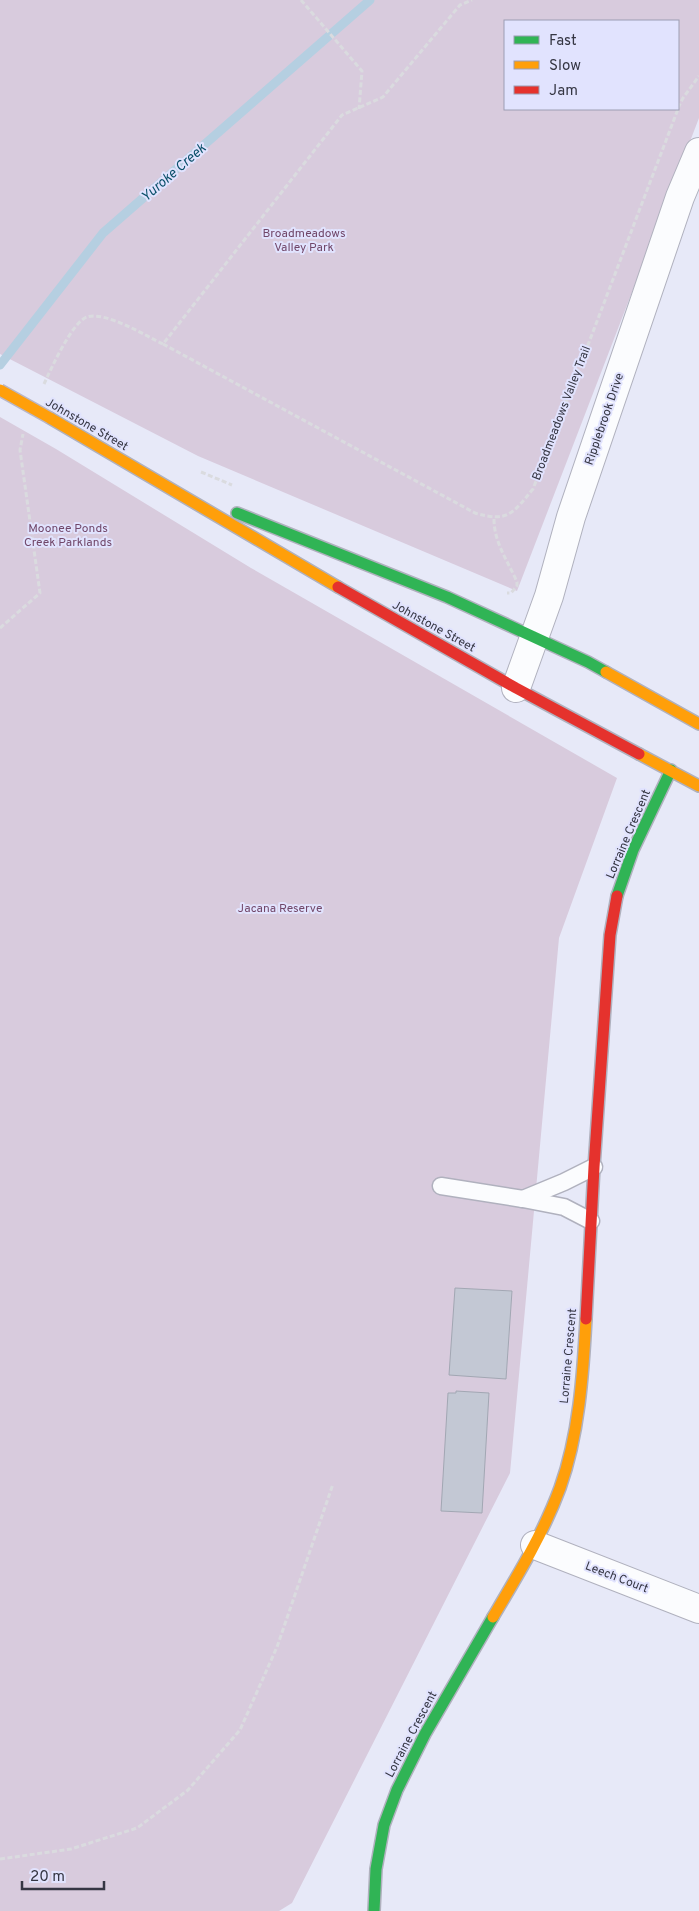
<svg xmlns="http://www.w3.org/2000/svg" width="699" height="1911" font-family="Overpass,sans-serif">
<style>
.green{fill:#d8cbdd;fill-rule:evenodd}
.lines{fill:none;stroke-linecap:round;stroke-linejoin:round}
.stream{stroke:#b5cfe1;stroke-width:9}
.building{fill:#c3c8d4;stroke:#a2a7b3}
.lane-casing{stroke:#b0b1be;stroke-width:19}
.street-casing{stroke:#b0b1be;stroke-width:30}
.fast-casing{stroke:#b0b1be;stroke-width:14}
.slow-casing{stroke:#b0b1be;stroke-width:14}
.jam-casing{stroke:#b0b1be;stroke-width:14}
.path{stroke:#dadbdf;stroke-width:3;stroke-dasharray:5 2.5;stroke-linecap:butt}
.lane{stroke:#fbfcfe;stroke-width:16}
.street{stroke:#fbfcfe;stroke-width:28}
.fast{stroke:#30b455;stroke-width:11}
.slow{stroke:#ff9f0a;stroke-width:11}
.jam{stroke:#e5322d;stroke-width:11}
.slow-bridge-casing{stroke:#b9b6c6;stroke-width:14;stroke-linecap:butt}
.slow-bridge{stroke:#ff9f0a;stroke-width:11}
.labels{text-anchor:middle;stroke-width:4;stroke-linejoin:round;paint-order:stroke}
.park-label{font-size:12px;fill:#714769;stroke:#e1e3fe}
.street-label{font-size:12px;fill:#353643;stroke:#e1e3fe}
.water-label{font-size:14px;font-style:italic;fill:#094f69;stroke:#e1e3fe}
</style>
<rect width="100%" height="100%" fill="#e7e9f8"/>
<g class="green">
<path d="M0,0H699V118L517,591L198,456L0,354ZM505,21H678V109H505Z"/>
<path d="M0,417L56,449L251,568L617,778L559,938L510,1473L292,1903L279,1911H0Z"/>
</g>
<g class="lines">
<path class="stream" d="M0,365L103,233L370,0"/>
</g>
<g class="building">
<path d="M455,1288L512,1291L506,1379L449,1375Z"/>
<path d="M456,1391L489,1393L482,1513L441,1511L448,1393H456Z"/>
</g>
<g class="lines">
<g class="lane-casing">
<g id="lane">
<path d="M441,1186L523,1199L564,1207L591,1221"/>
<path d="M523,1199L564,1182L594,1167"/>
</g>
</g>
<g class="street-casing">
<g id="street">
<path d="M516,688L549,596L571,517L680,197L699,152"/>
<path d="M535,1545L699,1609"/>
</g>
</g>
<g class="fast-casing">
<g id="fast">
<path d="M237,513L447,597L588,662L606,672"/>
<path d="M617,896L633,850L671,770"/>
<path d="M374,1911L376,1869L384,1825L397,1790L425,1734L493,1617"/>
</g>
</g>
<g class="slow-casing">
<g id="slow">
<path d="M50,418L338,587"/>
<path d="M606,672L699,724"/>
<path d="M639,754L699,786"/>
<path d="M493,1617C518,1575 543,1534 560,1488C579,1435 583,1375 586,1319"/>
</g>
</g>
<g class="jam-casing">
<g id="jam">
<path d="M338,587L516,688L639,754"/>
<path d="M586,1319L594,1167L610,935L617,896"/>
</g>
</g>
<g class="path">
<path d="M301,0L362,71L359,109"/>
<path d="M678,108L683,98L699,76"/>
<path d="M163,344L475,513C508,523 513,513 533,489L678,109"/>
<path d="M44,384C51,369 72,322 87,317C106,311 146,336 163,344L342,115L383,97L460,5L472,0"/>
<path d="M201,472L232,485"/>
<path d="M494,519C494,543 508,561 517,582V586L511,593H507"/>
<path d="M0,628L40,593L20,450L23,434"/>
<path d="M0,1859L71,1849L137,1828L188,1790L240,1730L277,1647L333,1484"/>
</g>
<use href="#lane" class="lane"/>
<use href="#street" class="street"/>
<use href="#fast" class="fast"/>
<use href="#slow" class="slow"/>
<use href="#jam" class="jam"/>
<g class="slow-bridge-casing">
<path id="slow-bridge" d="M0,390L50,418"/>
</g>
<use href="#slow-bridge" class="slow-bridge"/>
</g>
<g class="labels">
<g class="park-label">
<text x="304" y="237">Broadmeadows<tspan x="304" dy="14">Valley Park</tspan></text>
<text x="68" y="532">Moonee Ponds<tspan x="68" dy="14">Creek Parklands</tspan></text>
<text x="280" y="912">Jacana Reserve</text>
</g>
<g class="street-label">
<text transform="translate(561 413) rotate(-69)" y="4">Broadmeadows Valley Trail</text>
<text transform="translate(604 419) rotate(-71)" y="4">Ripplebrook Drive</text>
<text transform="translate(87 424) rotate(30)" y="4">Johnstone Street</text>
<text transform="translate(434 626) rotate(29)" y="4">Johnstone Street</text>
<text transform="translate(628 834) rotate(-67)" y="4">Lorraine Crescent</text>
<text transform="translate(568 1356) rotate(-85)" y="4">Lorraine Crescent</text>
<text transform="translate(617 1577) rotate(21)" y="4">Leech Court</text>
<text transform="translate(411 1734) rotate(-62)" y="4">Lorraine Crescent</text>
</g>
<g class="water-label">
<text transform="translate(173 172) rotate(-41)" y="5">Yuroke Creek</text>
</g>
</g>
<rect x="504" y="20" width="175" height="90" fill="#e1e3fe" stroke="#9c9eb3"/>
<rect x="514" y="36" width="25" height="8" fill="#30b455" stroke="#9c9eb3"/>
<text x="549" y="45" font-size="15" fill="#353643">Fast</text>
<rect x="514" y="61" width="25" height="8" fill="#ff9f0a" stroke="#9c9eb3"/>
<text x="549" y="70" font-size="15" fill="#353643">Slow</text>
<rect x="514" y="86" width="25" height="8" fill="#e5322d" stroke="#9c9eb3"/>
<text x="549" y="95" font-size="15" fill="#353643">Jam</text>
<path d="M22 1881v8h82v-8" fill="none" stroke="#353643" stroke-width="2.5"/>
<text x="30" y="1881" font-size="15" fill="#353643" stroke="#e1e3fe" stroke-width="4" paint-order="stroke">20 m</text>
</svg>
